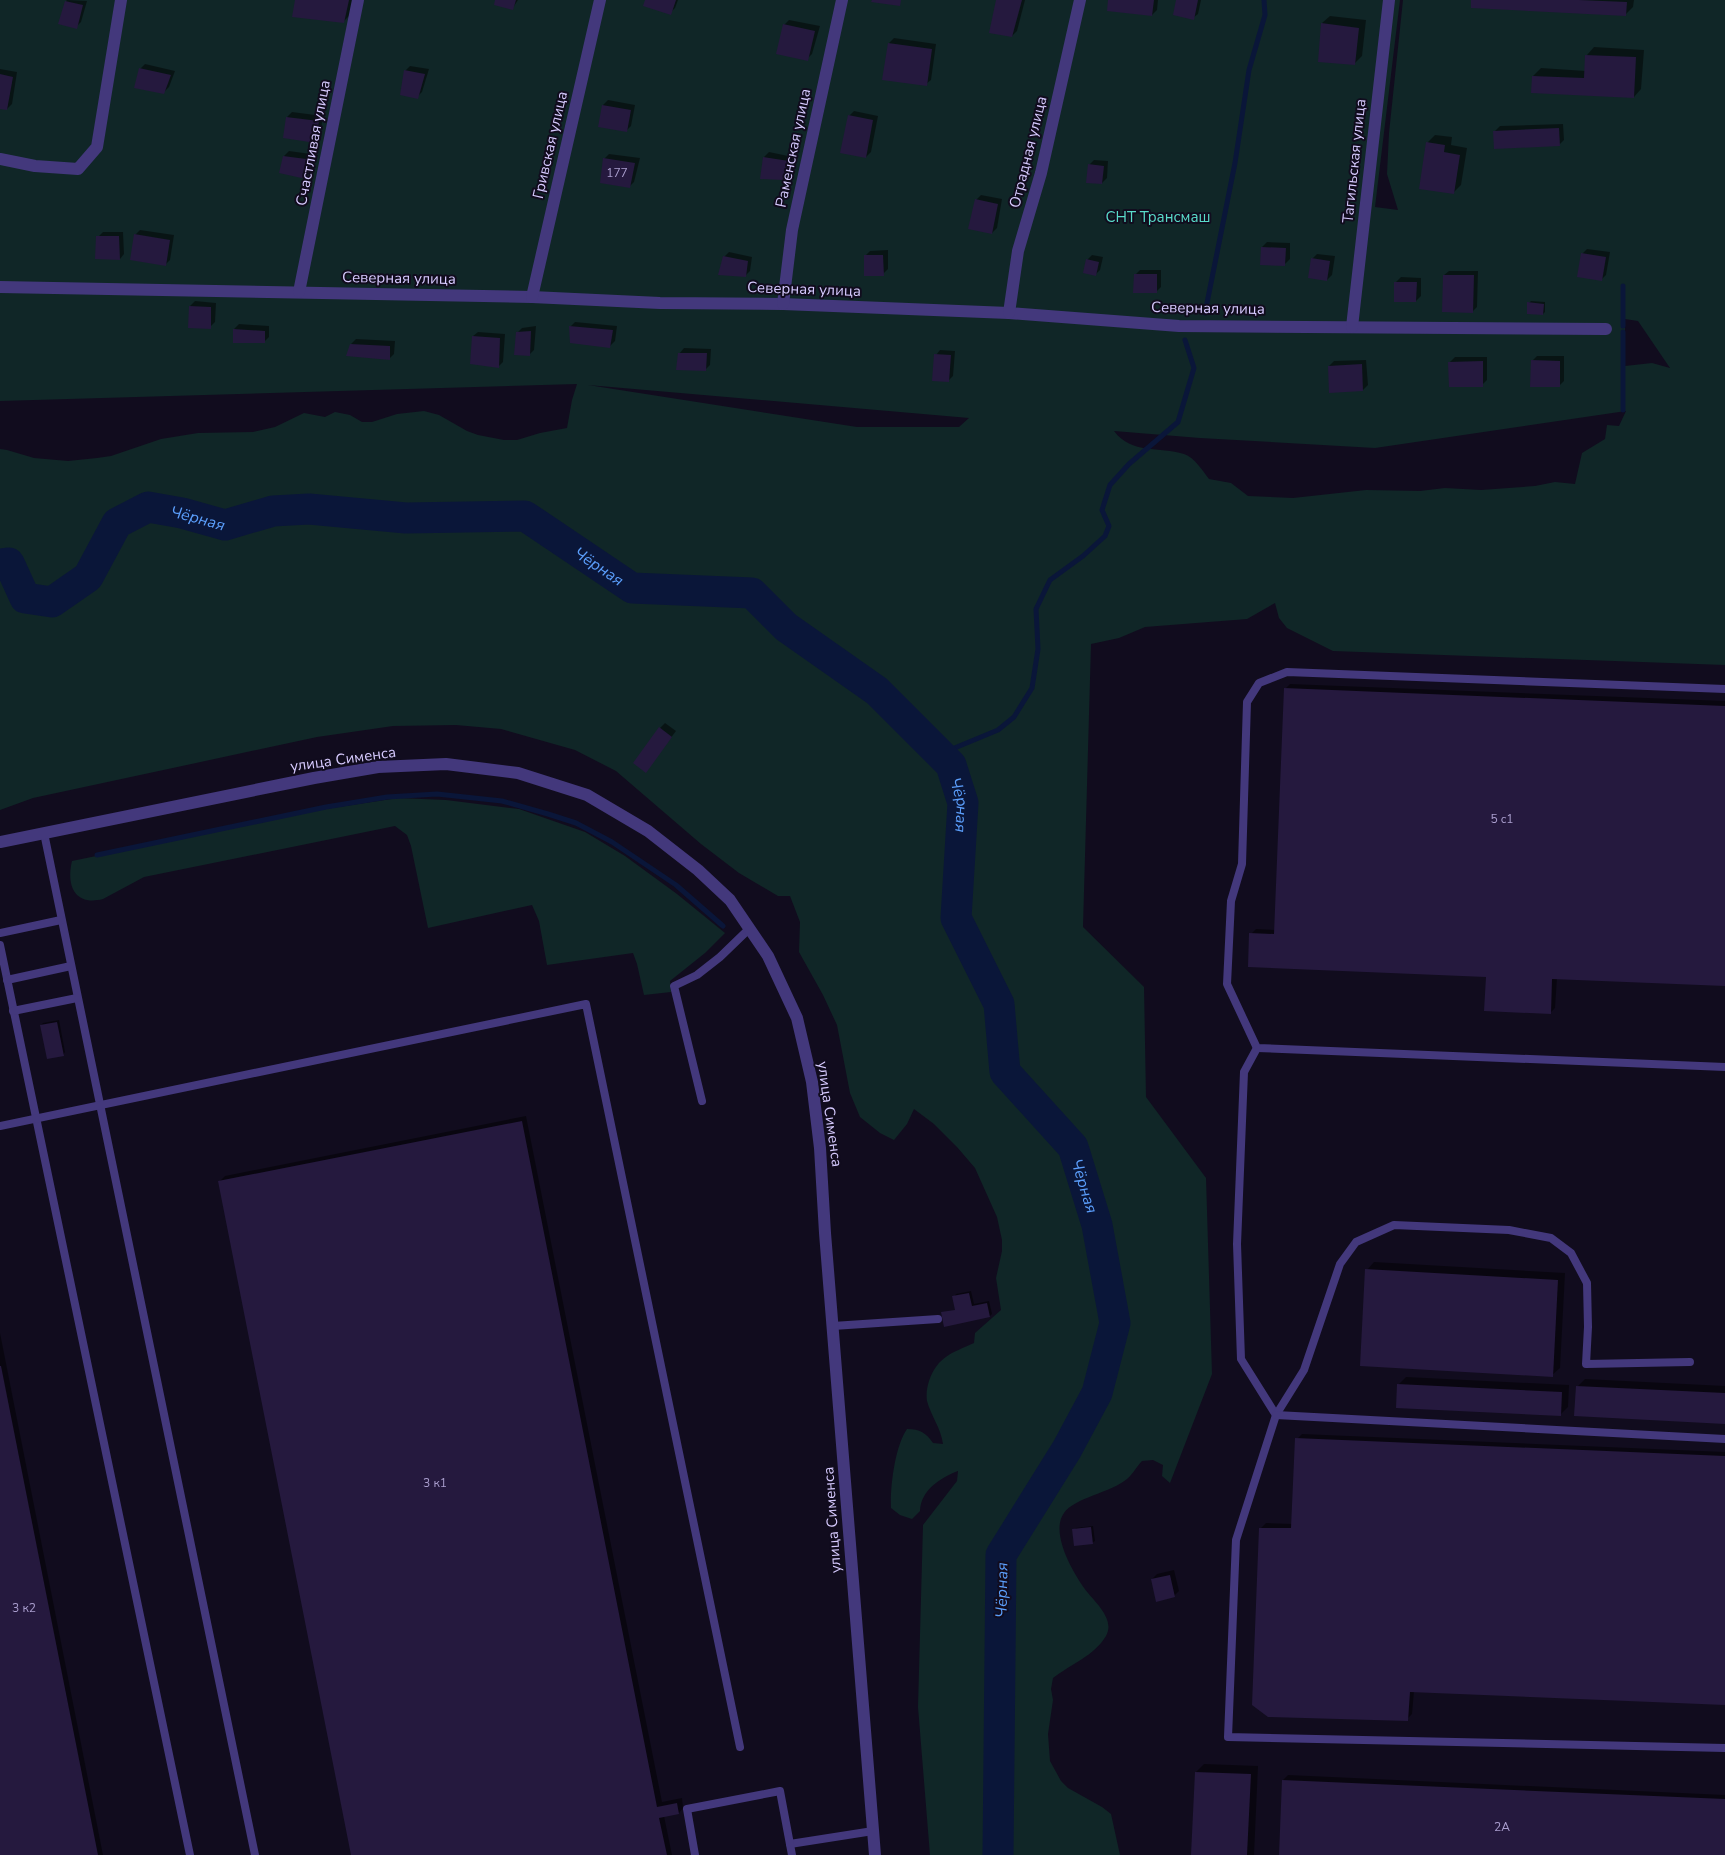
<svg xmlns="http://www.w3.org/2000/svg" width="1725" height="1855" font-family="'Nunito Sans',sans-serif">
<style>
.green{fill:#102627;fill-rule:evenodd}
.shadow{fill:#0007}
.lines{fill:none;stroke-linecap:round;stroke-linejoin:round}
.stream{stroke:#0a1639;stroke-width:5}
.river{stroke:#0a1639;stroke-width:31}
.building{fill:#25193e}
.service{stroke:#43387c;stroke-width:8}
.minor{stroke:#43387c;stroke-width:12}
.labels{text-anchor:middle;stroke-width:4;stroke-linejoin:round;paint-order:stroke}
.number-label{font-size:12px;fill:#aa9ece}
.street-label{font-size:15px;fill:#d6cafe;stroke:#110c1e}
.park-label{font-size:15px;fill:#59dbc9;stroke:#110c1e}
.water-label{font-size:16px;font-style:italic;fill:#5b9efb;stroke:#110c1e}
</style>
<rect width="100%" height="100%" fill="#110c1e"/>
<g class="green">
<path d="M0,0H1400L1375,207L1398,210L1387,174L1389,133L1403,0H1725V665L1333,651L1287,628L1279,618L1275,603L1247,619L1145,627L1119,638L1091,644L1083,927L1144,987L1146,1097L1206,1178L1212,1374L1170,1483L1162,1476L1163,1465L1153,1460L1142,1461C1137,1466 1133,1474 1127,1479C1112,1492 1074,1498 1064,1513C1049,1533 1075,1577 1088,1593C1097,1604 1115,1620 1106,1636C1094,1656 1071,1664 1053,1678L1051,1689L1053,1700L1048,1734L1050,1761L1061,1781L1068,1788L1102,1807L1111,1814L1120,1855H930L918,1707L923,1525L957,1481L958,1471C940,1478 921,1490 920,1511L912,1519L900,1515L891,1508C890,1487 895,1446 907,1429C920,1429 926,1433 933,1443L943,1444C941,1428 931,1416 927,1401C926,1394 927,1387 929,1381C938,1356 952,1353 974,1343L975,1333L1001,1310L996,1278L1002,1251V1240L997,1217L975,1168L957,1147L934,1124L914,1109L907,1124L894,1140L880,1133L860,1117L850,1093L837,1025L823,995L799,952L800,922L790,896H778L739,873L701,844L616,771L575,750L501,729L456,725L393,726L317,737L33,798L0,810V449L7,450L34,458L68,461L97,458L111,456L161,439L198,433L253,432L275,427L304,413L325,417L335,412L350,415L362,422H372L397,414L424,411L439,415L467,431L478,435L504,440H517L540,433L567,428L572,400L577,384L0,401ZM1625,319L1638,321L1670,368L1652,363L1625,366ZM588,385L969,418L959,427H857ZM1626,411L1619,426L1607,425L1605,439L1582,453L1575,484L1555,482L1535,486L1481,490L1445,488L1420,491L1366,490L1293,498L1248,496L1231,483L1209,479C1202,470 1195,458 1184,454C1159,446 1132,455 1114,431L1200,438L1375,448Z"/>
<path d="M398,798L446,800L519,809L585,832L625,856L677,894L725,933L705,953L670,981L671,992L644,995L637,964L633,953L547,965L539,921L532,905L428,928L411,846L407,835L395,826L144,877L103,899C75,906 66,886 72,861L319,810Z"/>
</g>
<g class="shadow">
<path d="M67,0L87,1L81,22L76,27L66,1Z"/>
<path d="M296,0H354L351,14L343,22Z"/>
<path d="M496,0H518L512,9Z"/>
<path d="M646,0H678L675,8L670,13Z"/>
<path d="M997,0H1025L1017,31L1012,36Z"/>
<path d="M1109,0H1158L1157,10L1152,15Z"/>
<path d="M1177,0H1201L1198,14L1193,18Z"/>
<path d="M1472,0H1634L1633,7L1625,15Z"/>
<path d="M1330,16L1366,20L1362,56L1354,64L1322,23Z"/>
<path d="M789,20L820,26L812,54L807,59L784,25Z"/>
<path d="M894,38L936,44L931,80L926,84L889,43Z"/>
<path d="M1594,47L1644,50L1641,89L1634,97L1533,76L1541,68L1586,71L1587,55Z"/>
<path d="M145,64L175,71L169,87L164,92L140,69Z"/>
<path d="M410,66L429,69L422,92L417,97L405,71Z"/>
<path d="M0,69L17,72L12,104L7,109L0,108Z"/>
<path d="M608,100L635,105L631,126L626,131L599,126L603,105Z"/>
<path d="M854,111L878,116L871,152L866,157L849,116Z"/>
<path d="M292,112L323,116L320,136L315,141L287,117Z"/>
<path d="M1563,124L1564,140L1559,145L1495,131L1500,126Z"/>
<path d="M1435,135L1452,137L1451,145L1467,148L1461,185L1453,193L1428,142Z"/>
<path d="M289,151L318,155L310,172L305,178L284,156Z"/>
<path d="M769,152L793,157L787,174L782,179L764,157Z"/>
<path d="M609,154L640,158L634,182L629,187L604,159Z"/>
<path d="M1094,160L1108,161L1107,178L1102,183L1089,165Z"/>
<path d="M981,195L1002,199L997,228L992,233L976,200Z"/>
<path d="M140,230L174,235L170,260L165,265L135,235Z"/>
<path d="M103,232H123L124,254L120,259L98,237Z"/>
<path d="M1267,242L1290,243V259L1285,264L1262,247Z"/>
<path d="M1587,249L1610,252L1606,275L1601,280L1582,254Z"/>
<path d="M888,250V269L883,274L865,256L870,251Z"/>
<path d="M729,252L752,257L750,271L745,276L724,257Z"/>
<path d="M1317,254L1335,256L1332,275L1327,280L1312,259Z"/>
<path d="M1092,255L1103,257L1100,270L1095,275L1087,260Z"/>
<path d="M1140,270H1161V287L1156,292L1135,275Z"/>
<path d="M1449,271H1478L1477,307L1472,312L1444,275Z"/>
<path d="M1401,277L1421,278V296L1416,301L1396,282Z"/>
<path d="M195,301L216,303L215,322L210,327L190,306Z"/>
<path d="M1531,301L1545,302V312L1543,314L1529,303Z"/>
<path d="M575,322L617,326L615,341L610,346L570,327Z"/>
<path d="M239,324L269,326V337L264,342L234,329Z"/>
<path d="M536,326L534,350L529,355L517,333L522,328Z"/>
<path d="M478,332L505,334L503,362L498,367L473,336Z"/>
<path d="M356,339L395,341L394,354L389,359L351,344Z"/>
<path d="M684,348L711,349L710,365L705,370L679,354Z"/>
<path d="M940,350L955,351L953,376L948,381L936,355Z"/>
<path d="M1537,356H1564V381L1559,386L1532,361Z"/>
<path d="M1455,357H1487V380L1482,385L1450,362Z"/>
<path d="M1366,360L1368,385L1363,390L1329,366L1334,361Z"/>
<path d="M1290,684L1725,701V985L1557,978L1555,1008L1550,1013L1487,976L1251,934L1256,929L1275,930L1285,689Z"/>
<path d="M665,723L676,731L646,771L660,728Z"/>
<path d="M59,1020L65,1052L63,1055L41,1025L43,1023Z"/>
<path d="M526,1116L662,1802L682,1798L683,1808L679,1813L664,1816L672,1855H353L220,1181L225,1176Z"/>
<path d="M1374,1262L1565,1273L1560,1368L1552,1375L1367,1270Z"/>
<path d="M971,1291L974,1304L989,1301L992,1314L990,1316L945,1325L962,1310L954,1297L956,1294Z"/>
<path d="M0,1333L103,1855H0Z"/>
<path d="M1406,1377L1569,1385L1568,1407L1560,1415L1398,1385Z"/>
<path d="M1585,1379L1725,1386V1422L1577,1387Z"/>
<path d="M1302,1434L1725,1452V1704L1414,1691L1412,1714L1407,1719L1261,1528L1266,1523L1293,1524L1297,1439Z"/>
<path d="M1093,1526L1095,1541L1092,1543L1074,1530L1076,1528Z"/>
<path d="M1174,1570L1179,1591L1174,1596L1152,1579L1157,1574Z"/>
<path d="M1204,1764L1258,1766L1254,1855H1192L1196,1772Z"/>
<path d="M1288,1775L1725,1795V1855H1280L1283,1780Z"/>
</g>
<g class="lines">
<g class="stream">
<path d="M1623,286V326"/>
<path d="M1205,313L1235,163L1249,70L1265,15L1264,0"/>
<path d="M1623,332V410"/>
<path d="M940,754L998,730L1014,717L1032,688L1038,649L1036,609L1050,580L1083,556L1105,536L1109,526L1102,510L1110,485L1129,464L1178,422L1194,368L1185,340"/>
<path d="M97,855L326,807L387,797L437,794L502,801L548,814L576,823L612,842L676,885L723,926"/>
</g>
<path class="river" id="s1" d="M0,564L9,563L25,598L52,602L88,577L117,523L148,507L182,513L225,525L273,511L309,509L406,518L525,516L632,588L752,593L786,627L877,691L951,765L963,803L956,918L999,1004L1005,1072L1073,1147L1097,1225L1115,1323L1097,1393L1067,1449L1001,1555L998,1855"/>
</g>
<g class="building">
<path d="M295,0H349L344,23L292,17Z"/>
<path d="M495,0H516L513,10L494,5Z"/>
<path d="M645,0H676L671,15L643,6Z"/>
<path d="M872,0H901L900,6L871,2Z"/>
<path d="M996,0H1022L1012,37L989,33Z"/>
<path d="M1108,0H1154L1152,16L1107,11Z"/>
<path d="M1176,0H1198L1194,20L1173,15Z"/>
<path d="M1471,0H1579L1627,2L1626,16L1471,8Z"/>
<path d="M65,1L83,5L77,29L58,24Z"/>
<path d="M1321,23L1359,28L1355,65L1318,62Z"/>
<path d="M783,24L815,31L808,61L776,54Z"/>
<path d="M888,43L932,49L927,86L882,80Z"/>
<path d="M1585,55L1636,57L1634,98L1531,93L1532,76L1584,78Z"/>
<path d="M139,68L171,75L164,94L134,88Z"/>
<path d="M404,70L425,74L418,99L400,95Z"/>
<path d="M0,74L13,77L7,110L0,109Z"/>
<path d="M602,105L631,110L627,132L598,127Z"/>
<path d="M848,115L873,120L866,158L840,153Z"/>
<path d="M286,117L319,121L316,143L283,138Z"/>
<path d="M1559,128L1560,146L1494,149L1493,131Z"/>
<path d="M1426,142L1445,145L1444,152L1460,155L1454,194L1419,189Z"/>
<path d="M283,156L314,160L306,179L279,173Z"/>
<path d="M763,157L789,161L783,180L760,179Z"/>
<path d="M603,158L635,163L630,188L600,183Z"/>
<path d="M1088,164L1104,166L1102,184L1086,183Z"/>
<path d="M975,199L998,204L992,234L968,229Z"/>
<path d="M134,234L170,240L166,266L130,260Z"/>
<path d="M96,236H119L120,260L95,259Z"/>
<path d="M1261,247L1286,248L1285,266L1260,265Z"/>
<path d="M1581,253L1606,257L1602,281L1577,277Z"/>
<path d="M864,255H883L884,276H864Z"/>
<path d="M723,256L748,261L746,277L718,275Z"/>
<path d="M1311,258L1330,261L1327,281L1308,278Z"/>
<path d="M1086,259L1099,262L1096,276L1083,273Z"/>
<path d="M1134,274H1157V293H1133Z"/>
<path d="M1443,275H1474L1473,313L1442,312Z"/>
<path d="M1394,282H1417L1416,302H1394Z"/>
<path d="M1527,302L1544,304L1543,315L1527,314Z"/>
<path d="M189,306L211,307V329L188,328Z"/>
<path d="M569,326L613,330L610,348L570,343Z"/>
<path d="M233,329L265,331V343H233Z"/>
<path d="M531,331L530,356L514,355L516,332Z"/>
<path d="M472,336L500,338L499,368L470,364Z"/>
<path d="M350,344L390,346V360L346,356Z"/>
<path d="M678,353H707L706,371L676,370Z"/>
<path d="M934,354L951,355L949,382L932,381Z"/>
<path d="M1531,360L1560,361V387H1530Z"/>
<path d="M1483,361V387H1449L1448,362Z"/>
<path d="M1362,364L1363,391L1329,393L1328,366Z"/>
<path d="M1284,688L1725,706V986L1552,979L1551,1014L1484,1011L1486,977L1248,967L1249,933L1274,934Z"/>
<path d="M659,727L672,737L646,773L633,763Z"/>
<path d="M57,1022L64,1056L47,1059L40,1025Z"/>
<path d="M522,1121L657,1807L677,1803L679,1814L659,1818L667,1855H351L218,1181Z"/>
<path d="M1365,1269L1558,1280L1553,1377L1360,1366Z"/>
<path d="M969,1293L972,1306L987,1303L990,1317L944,1327L941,1312L955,1310L952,1296Z"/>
<path d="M0,1366H1L98,1855H0Z"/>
<path d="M1397,1384L1562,1392L1561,1416L1396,1408Z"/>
<path d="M1576,1386L1725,1393V1424L1574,1416Z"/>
<path d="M1295,1438L1725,1456V1705L1410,1692L1408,1721L1268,1717L1252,1705L1259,1528H1291Z"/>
<path d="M1091,1527L1093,1544L1074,1546L1072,1529Z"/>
<path d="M1170,1575L1175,1597L1156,1602L1151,1579Z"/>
<path d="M1195,1772L1251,1774L1247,1855H1191Z"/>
<path d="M1282,1780L1725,1799V1855H1279Z"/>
</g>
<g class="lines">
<g class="service">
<path d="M1725,689L1287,672L1259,683L1247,702L1242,864L1231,901L1227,984L1257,1048L1725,1067"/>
<path d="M44,833L255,1855"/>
<path d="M0,933L61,920"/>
<path d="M0,945L190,1855"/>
<path d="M7,980L71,966"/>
<path d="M13,1011L77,998"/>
<path d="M1257,1048L1244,1072L1237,1244L1241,1359L1276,1415"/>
<path d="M702,1101L674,986L697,975L720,957L750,928"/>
<path d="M0,1126L586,1004L740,1747"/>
<path d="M833,1326L938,1319"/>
<path d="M1690,1362L1586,1364L1588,1327L1587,1283L1571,1253L1551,1238L1509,1230L1394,1225L1356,1242L1340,1264L1304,1370L1276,1415L1236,1540L1228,1737L1725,1748"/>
<path d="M1276,1415L1725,1439"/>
<path d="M790,1844L873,1831"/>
<path d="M695,1855L687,1809L780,1791L792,1855"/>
</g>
<g class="minor">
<path d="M0,159L35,166L78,169L97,147L121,0"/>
<path d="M0,287L532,297L660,303L783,304L1009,313L1179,326L1606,329"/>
<path d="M299,292L358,0"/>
<path d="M532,297L600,0"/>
<path d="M783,304L792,230L842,0"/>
<path d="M1009,313L1018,251L1041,173L1080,0"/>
<path d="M1352,327L1389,0"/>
<path d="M0,842L314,778L378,767L446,764L518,773L587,795L648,831L698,870L730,900L768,956L797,1018L812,1082L820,1148L825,1233L875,1855"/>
</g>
</g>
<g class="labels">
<g class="number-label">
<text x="617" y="177">177</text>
<text x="1502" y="823">5 с1</text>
<text x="435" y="1487">3 к1</text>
<text x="24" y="1612">3 к2</text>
<text x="1502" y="1831">2А</text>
</g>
<g class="street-label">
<text transform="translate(313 143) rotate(-79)" y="5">Счастливая улица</text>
<text transform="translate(550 145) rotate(-77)" y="5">Гривская улица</text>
<text transform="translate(793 148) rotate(-78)" y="5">Раменская улица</text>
<text transform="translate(1028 152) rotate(-76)" y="5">Отрадная улица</text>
<text transform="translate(1354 161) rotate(-84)" y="5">Тагильская улица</text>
<text transform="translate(399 278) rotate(1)" y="5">Северная улица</text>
<text transform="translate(804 289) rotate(2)" y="5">Северная улица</text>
<text transform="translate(1208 308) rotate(1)" y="5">Северная улица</text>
<text transform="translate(343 759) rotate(-8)" y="5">улица Сименса</text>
<text transform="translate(830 1114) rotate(82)" y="5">улица Сименса</text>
<text transform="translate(832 1520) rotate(-94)" y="5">улица Сименса</text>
</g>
<g class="park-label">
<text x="1158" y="222">СНТ Трансмаш</text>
</g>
<g class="water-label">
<text dy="6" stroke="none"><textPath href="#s1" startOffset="266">Чёрная</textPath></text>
<text dy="6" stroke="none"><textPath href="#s1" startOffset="686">Чёрная</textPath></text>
<text dy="6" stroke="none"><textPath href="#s1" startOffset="1151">Чёрная</textPath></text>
<text dy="6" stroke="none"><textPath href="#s1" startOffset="1571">Чёрная</textPath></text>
<text transform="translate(1001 1590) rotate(-89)" y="6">Чёрная</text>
</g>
</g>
</svg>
